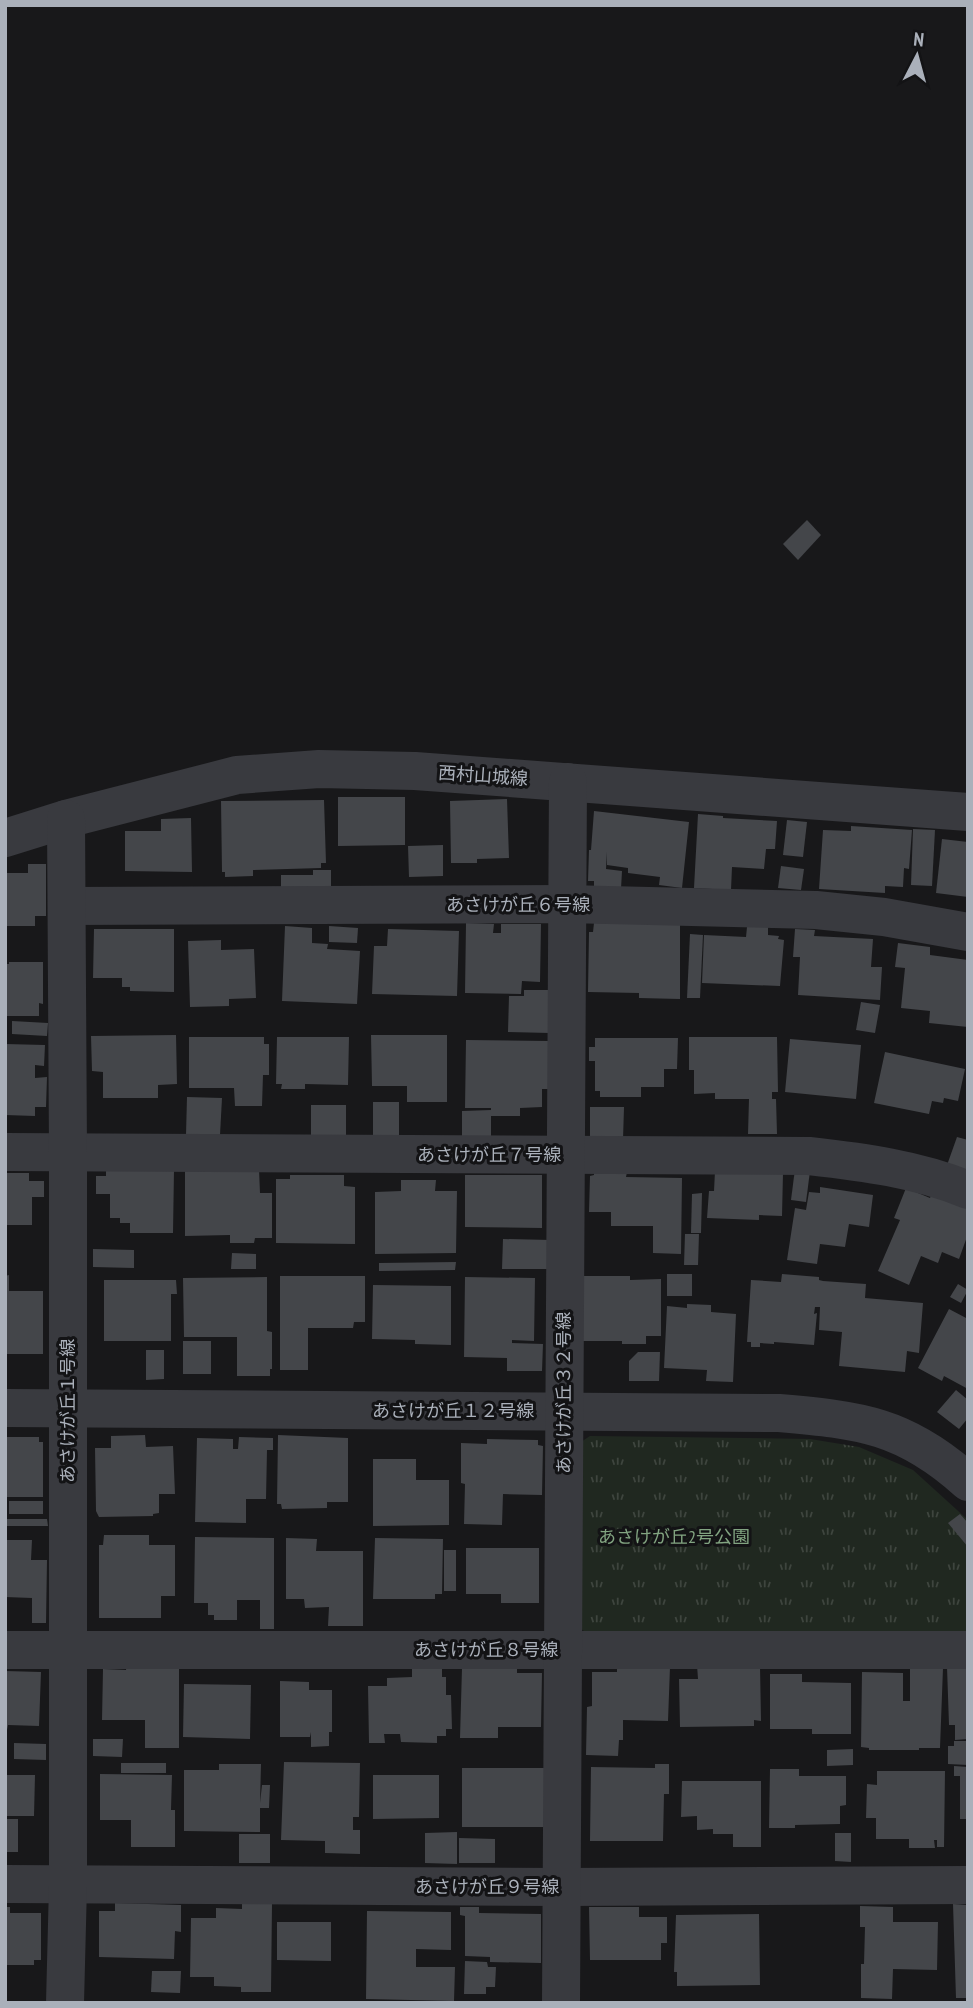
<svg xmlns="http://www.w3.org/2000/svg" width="973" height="2008" font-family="'PT Sans Narrow','Noto Sans JP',sans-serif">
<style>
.grass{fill:url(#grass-tufts)}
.building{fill:#44464a}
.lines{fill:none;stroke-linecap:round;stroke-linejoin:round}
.minor{stroke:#393a3f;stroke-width:38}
.labels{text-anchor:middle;stroke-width:6;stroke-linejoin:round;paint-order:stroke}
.street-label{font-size:18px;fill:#aab0ba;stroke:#131315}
.park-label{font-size:18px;fill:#82a481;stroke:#131315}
</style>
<defs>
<pattern id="grass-tufts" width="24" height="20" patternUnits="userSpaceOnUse" patternTransform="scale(1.75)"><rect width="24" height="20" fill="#202820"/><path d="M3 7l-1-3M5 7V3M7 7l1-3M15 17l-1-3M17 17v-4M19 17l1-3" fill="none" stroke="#3e453e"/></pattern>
</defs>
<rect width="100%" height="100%" fill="#18181a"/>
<path class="grass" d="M590,1436L810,1439L859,1447L913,1470L968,1520V1639L591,1636L573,1623L575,1446Z"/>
<g class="building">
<path d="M807,520L821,535L798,560L783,544Z"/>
<path d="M338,797H405V845L338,846Z"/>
<path d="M507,799L509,858L477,859V863H451L450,801Z"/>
<path d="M324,800L326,863H321V868L253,870V876L225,877V872H222L221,801Z"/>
<path d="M594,811L689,822L682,888L659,885L660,877L628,873V868L607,865V852L606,869L622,871L621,889L594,888V881H588L589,850H591Z"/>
<path d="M698,814L723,816V818L777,821L775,849H766L764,869L732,867L731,890L694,888Z"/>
<path d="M191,818L192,872L125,871V831H161V819Z"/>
<path d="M787,820L807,822L803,857L783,855Z"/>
<path d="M851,826L912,830L909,869L904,868L903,887L885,886V893L819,889L823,830L851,831Z"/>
<path d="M913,829L935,830L932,886L911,885Z"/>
<path d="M942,839L968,842V897L936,893Z"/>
<path d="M443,845V876L409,877L408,846Z"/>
<path d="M28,864H46V916H35V926H5V873H28Z"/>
<path d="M781,866L804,869L801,890L778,888Z"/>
<path d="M313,870H331V891L281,893V875H313Z"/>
<path d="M466,923L494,924L493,933H501V924H541L540,982L522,981L521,994L465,993Z"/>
<path d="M594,923L680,924V999L639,998V993L588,992L589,932H593Z"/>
<path d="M285,926L312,928V943L328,944L327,949L360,951L357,1004L282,1001Z"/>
<path d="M329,926L358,928L357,943L329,942Z"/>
<path d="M747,927H768V935L779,936L778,939L784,940L780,986L702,983L704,935L746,937Z"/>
<path d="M94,929H174V992L130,991V987H122V978H93Z"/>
<path d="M388,929L459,931L457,996L372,994L374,946H387Z"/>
<path d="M795,929L815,930L814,936L873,939L871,967H882L880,1000L798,995L800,957H793Z"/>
<path d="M690,934L703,935L700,998H687Z"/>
<path d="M221,940V950L254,949L256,998L229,999V1006L190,1007L188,941Z"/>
<path d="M898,943L930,947V955L968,960V1027L929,1023L930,1011L901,1008L905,968L895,967Z"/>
<path d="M9,962H43V1004L39,1003V1016H5V964H9Z"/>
<path d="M524,990H551L550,1033L508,1032L509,996H524Z"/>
<path d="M861,1002L880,1005L875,1033L856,1030Z"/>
<path d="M12,1021L48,1023L47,1036L12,1034Z"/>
<path d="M176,1035L177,1084L158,1085V1098H103V1072L92,1071L91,1036Z"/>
<path d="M371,1035H447V1102H407V1086H372Z"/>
<path d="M189,1037H264V1044H269V1075H263L262,1106H235L234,1088H189Z"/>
<path d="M277,1037H349L348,1085L305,1084V1089H281L282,1084H276Z"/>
<path d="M689,1037H777L778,1092H772V1099H776L777,1134H748L749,1099H715V1093L694,1094V1070H689Z"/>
<path d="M595,1038H678L677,1069H664V1087H641V1097H600V1091H595V1061H589V1047H595Z"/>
<path d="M790,1039L861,1045L856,1099L785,1092Z"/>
<path d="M466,1040L549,1041V1089H542V1107L520,1108V1116H491V1139H462V1111L491,1110V1108H465Z"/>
<path d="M5,1044L45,1045L44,1066L35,1065V1078L47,1077L46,1107H35V1116L5,1115Z"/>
<path d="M885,1052L965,1069L958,1101L944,1098L943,1103L932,1101L929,1114L874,1103Z"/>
<path d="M187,1097L222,1098L220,1135H186Z"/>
<rect x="373" y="1102" width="26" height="37"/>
<rect x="311" y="1105" width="35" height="32"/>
<path d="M590,1107H624L623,1139H590Z"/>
<path d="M957,1137L968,1140V1175L946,1168Z"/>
<path d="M185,1169H259L260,1193H272V1238H255L254,1243H230V1235L185,1236Z"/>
<path d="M795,1169L810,1171L806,1202L791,1200Z"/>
<path d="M106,1170H174L173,1233H130V1223H120V1218H110V1194H96V1176H106Z"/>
<path d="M715,1171L783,1173L782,1216L759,1215V1220L707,1218L709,1191H714Z"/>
<path d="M594,1172H627L626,1177L682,1178L681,1254L653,1253V1226H611V1212H589L590,1176L594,1175Z"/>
<path d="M5,1173H29V1181H44V1197H32V1225H5Z"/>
<path d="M290,1175H344V1186L355,1187V1244L276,1243V1179H290Z"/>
<path d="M465,1175H542V1228L465,1227Z"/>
<path d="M401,1180H436L435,1191H457L456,1253L375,1254V1192L401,1191Z"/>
<path d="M820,1187L873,1195L869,1227L849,1224L845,1247L820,1244L817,1264L787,1260L795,1208L806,1210L809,1192L820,1193Z"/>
<path d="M906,1188L930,1198L932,1193L968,1208V1234L959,1259L942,1252L938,1263L921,1256L909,1285L878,1271L900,1220L894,1218Z"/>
<path d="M702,1193L701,1233H691L692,1194Z"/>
<path d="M685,1234H699L698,1265H684Z"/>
<path d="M503,1239L551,1240L550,1269H502Z"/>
<path d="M93,1249L134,1250V1268L93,1267Z"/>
<path d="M232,1253L256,1254V1269H231Z"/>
<path d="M456,1262L455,1270L379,1271V1263Z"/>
<rect x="667" y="1274" width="25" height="22"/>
<path d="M782,1274L819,1277V1280L823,1281L866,1284L865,1298L923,1303L919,1353L907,1351L905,1372L839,1366L842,1332L819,1330L820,1307H815L814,1314L817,1313L814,1345L774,1342V1344L760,1343V1347H751V1342H747L751,1280L781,1282Z"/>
<path d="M9,1275V1291H43V1354H5V1276Z"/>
<path d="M280,1276H365V1322H354L353,1328H308V1370H280Z"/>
<path d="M582,1276H630V1280L661,1279V1336H646V1344H622V1341H583Z"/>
<path d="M267,1277V1331L272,1332V1369H270V1376H237V1337H184L183,1278Z"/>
<path d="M465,1277L535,1278L534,1341L512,1340V1343L543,1344L542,1371H507V1358L464,1357Z"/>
<path d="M104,1280H176L177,1294H171V1341H104Z"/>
<path d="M958,1284L968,1290L961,1303L950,1297Z"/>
<path d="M373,1285L451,1286V1345L415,1344V1340L372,1339Z"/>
<path d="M687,1304L711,1305V1312L736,1314L733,1382L706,1381L707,1370L664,1368L667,1306L687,1308Z"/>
<path d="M949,1309L968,1319V1389L944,1376L942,1381L918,1368Z"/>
<rect x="183" y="1341" width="28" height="33"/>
<path d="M146,1350H164V1379L146,1380Z"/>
<path d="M638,1352H660L659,1381H629V1361Z"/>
<path d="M956,1390L968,1400V1418L959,1429L937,1412Z"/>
<path d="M145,1435L146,1447L173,1446L175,1494H159V1513L153,1514V1516L99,1517L96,1511L95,1448H111V1436Z"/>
<path d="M278,1435L348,1438V1502H327V1508L282,1509L281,1504H277Z"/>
<path d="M5,1437H39V1442H43V1497H5Z"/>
<path d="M239,1437L273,1438V1450H267L266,1499H246V1523L195,1522L197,1438L233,1439V1449H238Z"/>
<path d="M487,1439L538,1440V1445L543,1446L542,1495L503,1494L502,1525L464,1524L465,1484L461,1483V1443L487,1444Z"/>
<path d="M373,1459H416V1480H449V1525L373,1526Z"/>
<rect x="9" y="1501" width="34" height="13"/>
<path d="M960,1514L968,1523V1547L948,1523Z"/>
<path d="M5,1519H47L48,1526H5Z"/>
<path d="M104,1535H149V1545H175V1596H161V1618H99V1545H103Z"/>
<path d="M195,1537L274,1538V1629H260V1600H237V1620H214V1615H208V1603H194Z"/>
<path d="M286,1538L317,1539L316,1551H363V1626H328L329,1607L305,1608L304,1599H286Z"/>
<path d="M375,1538L443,1539L442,1594H435V1599H373Z"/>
<path d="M5,1540H32L31,1560H47L46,1623H32V1598L5,1597Z"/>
<path d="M466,1548H539V1603H501V1594H466Z"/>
<rect x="444" y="1550" width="12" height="41"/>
<path d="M127,1662H179V1748H145V1720H102L103,1669L126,1670Z"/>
<path d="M412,1664H442V1677H446V1695H451L452,1729H446V1736H437V1743L401,1742L400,1734H384L385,1743H369L368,1686H387V1678L412,1677Z"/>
<path d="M697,1665L760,1666L761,1721L754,1720V1726L680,1727L679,1679H698Z"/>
<path d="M617,1666L670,1667L668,1721L623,1720V1740H619L618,1756L586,1755L587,1707L592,1706V1672H617Z"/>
<path d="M968,1666V1739L955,1740V1725H949L947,1667Z"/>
<path d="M462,1668L517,1669V1673H542L541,1727H498V1738H460Z"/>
<path d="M943,1668L940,1748H919V1750H869V1748L861,1747L862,1672L903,1673V1701H910V1669Z"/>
<path d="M5,1671L41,1672L39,1726L8,1725L7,1730H5Z"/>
<path d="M770,1674H802V1682L851,1683V1734H812V1729H770Z"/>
<path d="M280,1681L309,1682V1690H332V1732H329V1746L311,1747V1732L310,1737H280Z"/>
<path d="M184,1684L251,1685L250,1739L183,1737Z"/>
<path d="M93,1739H123L122,1757L93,1756Z"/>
<path d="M954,1741H968V1765L948,1764V1746H954Z"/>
<path d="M14,1743L46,1744V1760L14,1759Z"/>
<path d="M853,1749V1765L827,1766V1750Z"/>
<path d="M284,1762L360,1763L359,1817H353V1830H360V1854L325,1853V1841L281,1840Z"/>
<rect x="121" y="1763" width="45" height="10"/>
<path d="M219,1764H261L260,1803L262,1785H270L269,1808H260V1832L184,1831V1770H219Z"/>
<path d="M655,1764H669V1794H664L663,1841H590L591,1767L655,1768Z"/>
<path d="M954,1766L968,1767V1819H960V1776H954Z"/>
<rect x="462" y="1768" width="83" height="59"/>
<path d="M770,1769H799V1776H846V1805L840,1806V1824L795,1825V1828H769Z"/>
<path d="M877,1771H945L944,1847H937V1840H934L935,1848H909V1839H876V1818H866L867,1784L877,1785Z"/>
<path d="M100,1774L172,1775L171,1810H175V1847H131V1820H100Z"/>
<path d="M5,1775H35L34,1816H5Z"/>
<path d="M373,1775H439V1818L373,1819Z"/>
<path d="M682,1781H761V1847H733V1834H713V1829L697,1830V1816L681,1817Z"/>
<rect x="5" y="1819" width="13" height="33"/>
<path d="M457,1832V1864L425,1863V1833Z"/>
<path d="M835,1833H851V1862L835,1861Z"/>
<rect x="239" y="1834" width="31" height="29"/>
<path d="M459,1838L495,1839V1863H459Z"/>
<path d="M115,1903L181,1905V1932L175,1931L174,1959L99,1957V1911H115Z"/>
<path d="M242,1904H272L271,1992H241V1987L214,1986V1977H190L191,1918H216V1908L242,1909Z"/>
<path d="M953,1904L968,1905V1998H956Z"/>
<path d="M860,1906L893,1907V1922H938L937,1970L893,1969L892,1999L861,1998V1964H864L865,1927H860Z"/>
<path d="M5,1907H10V1913H41V1960H34V1965H5Z"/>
<path d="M460,1907H479V1913L541,1914V1963L490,1962V1957L465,1956V1916L460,1915Z"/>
<path d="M589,1907H639V1917H667V1943H661V1960H590Z"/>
<path d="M367,1911L451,1912V1950L416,1949V1967H455L454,2001L366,1999Z"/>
<path d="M759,1914L760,1985L677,1986V1972H674L676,1915Z"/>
<path d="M277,1922H331V1961L277,1960Z"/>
<path d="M465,1961L487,1962L488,1967H496L495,1987H486V1994H464Z"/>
<path d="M152,1971H181L180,1993L151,1992Z"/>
</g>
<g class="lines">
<g class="minor">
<path d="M5,838L66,819L237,775L319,769L415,771L968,812"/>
<path d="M67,906L566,904L816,910L884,917L968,932"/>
<path d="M5,1152L809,1156C862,1162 918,1169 968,1190"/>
<path d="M5,1408L779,1413C860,1420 905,1425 968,1482"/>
<path d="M5,1650H968"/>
<path d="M5,1884L562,1887L968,1885"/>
<path d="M65,2003L68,1885V1152L66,819"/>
<path d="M561,2003L568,782"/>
</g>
</g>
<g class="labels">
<g class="street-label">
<text transform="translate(483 776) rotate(4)" y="6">西村山城線</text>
<text x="518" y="911">あさけが丘６号線</text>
<text x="489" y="1161">あさけが丘７号線</text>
<text transform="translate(564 1393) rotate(-90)" y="6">あさけが丘３２号線</text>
<text transform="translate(68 1411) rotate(-90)" y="6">あさけが丘１号線</text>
<text x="453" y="1417">あさけが丘１２号線</text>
<text x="486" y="1656">あさけが丘８号線</text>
<text x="487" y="1893">あさけが丘９号線</text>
</g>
<g class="park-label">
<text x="674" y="1543">あさけが丘2号公園</text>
</g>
</g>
<rect width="973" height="2008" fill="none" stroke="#aab0ba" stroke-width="14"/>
<g transform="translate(917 56) rotate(6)" stroke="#131315" stroke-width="5" paint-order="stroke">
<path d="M0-5L12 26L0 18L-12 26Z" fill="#aab0ba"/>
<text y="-10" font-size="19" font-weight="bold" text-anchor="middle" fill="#aab0ba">N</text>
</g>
</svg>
